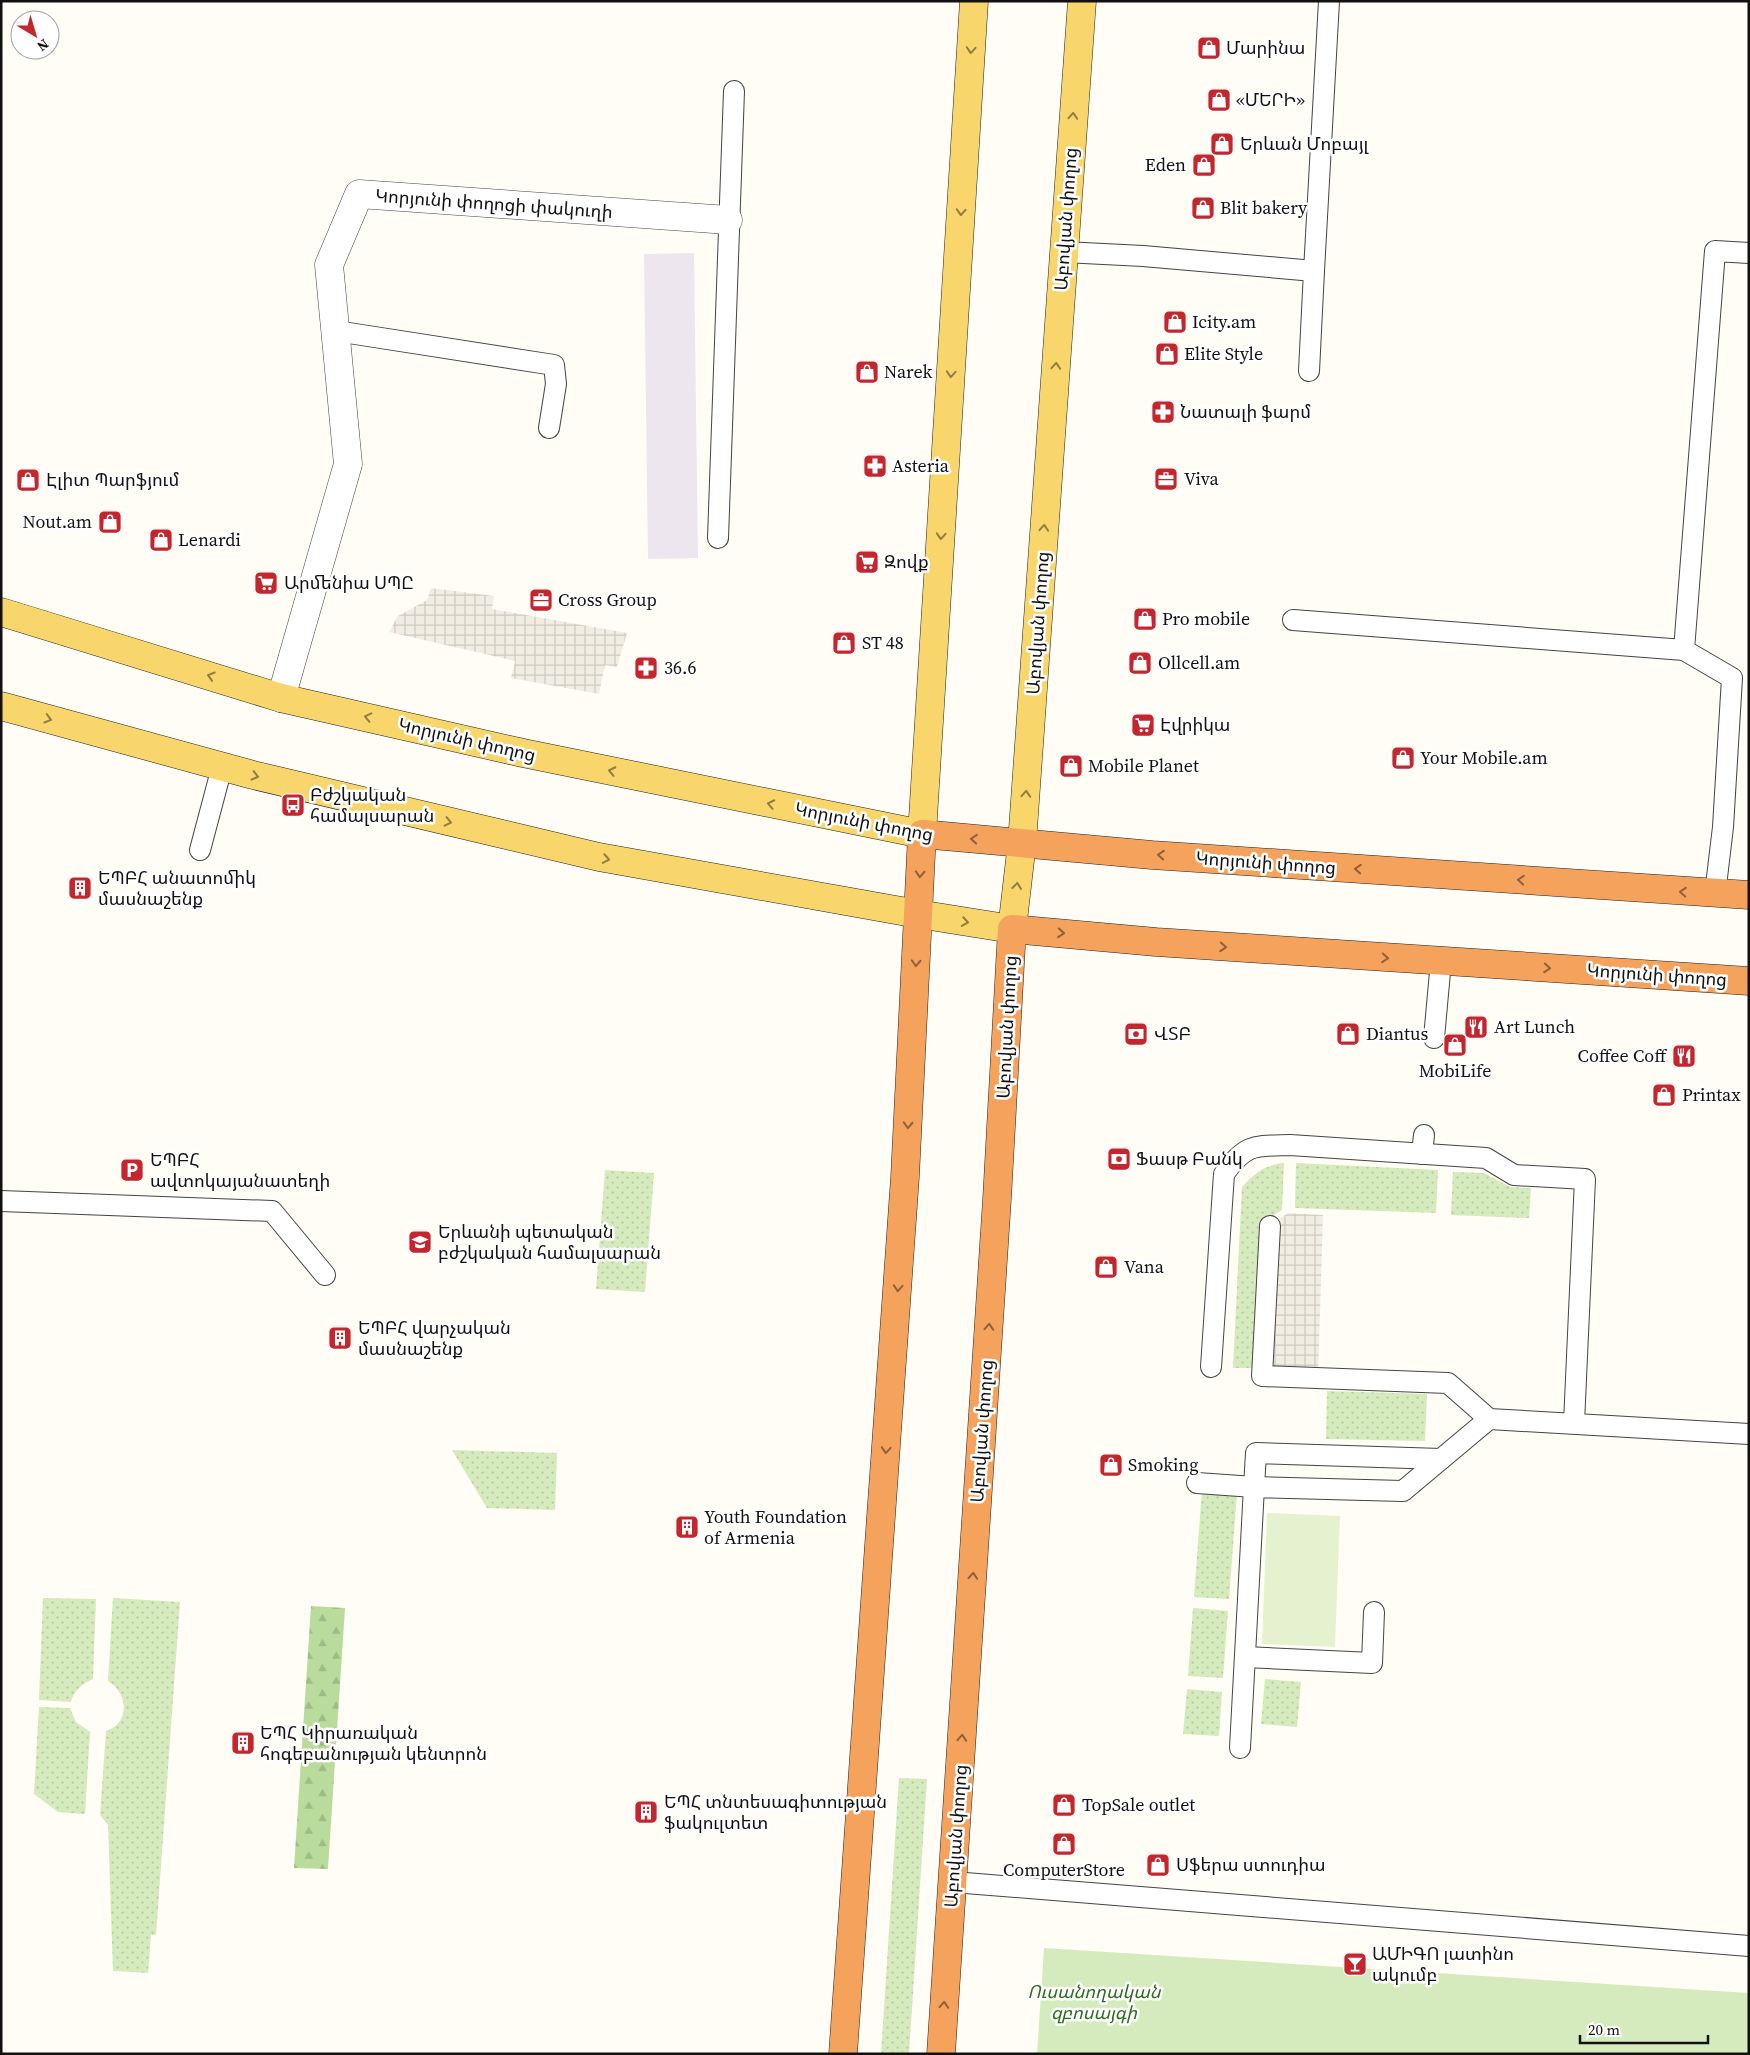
<svg xmlns="http://www.w3.org/2000/svg" width="1750" height="2055" font-family="'Source Serif 4','Noto Sans Armenian',serif">
<style>
.industrial{fill:#eee6ef}
.grass{fill:url(#grass-dots)}
.forest{fill:url(#forest-firs)}
.park{fill:#d5ebbd}
.pitch{fill:#e6f2cf}
.plaza{fill:url(#plaza-grid)}
.lines{fill:none;stroke-linecap:round;stroke-linejoin:round}
.lane-casing{stroke:#444;stroke-width:22}
.street-casing{stroke:#444;stroke-width:29}
.primary-casing{stroke:#222;stroke-width:29}
.highway-casing{stroke:#222;stroke-width:29}
.lane{stroke:#fff;stroke-width:20}
.street{stroke:#fff;stroke-width:28}
.primary{stroke:#f9d66b;stroke-width:28}
.highway{stroke:#f5a25d;stroke-width:28}
.oneway{stroke:#917d42}
.oneway2{stroke:#8e613b}
.labels{text-anchor:middle;stroke-width:5;stroke-linejoin:round;paint-order:stroke}
.poi-label{font-size:18px;fill:#111;stroke:#fff;text-anchor:start}
.street-label{font-size:18px;fill:#111;stroke:#fff}
.park-label{font-size:18px;font-style:italic;fill:#2f6b1f;stroke:#fff}
</style>
<defs>
<pattern id="grass-dots" width="8" height="8" patternUnits="userSpaceOnUse" patternTransform="scale(1.25)"><rect width="8" height="8" fill="#d5ebbd"/><path d="M2 2h.1M6 6h.1" fill="none" stroke="#b6c8a1" stroke-width="1.8" stroke-linecap="round"/></pattern>
<pattern id="forest-firs" width="22" height="20" patternUnits="userSpaceOnUse" patternTransform="scale(1.25)"><rect width="22" height="20" fill="#b9dc9c"/><path d="M5 1l3.5 6h-7zM16 11l3.5 6h-7z" fill="#9ebc85"/></pattern>
<pattern id="plaza-grid" width="8" height="8" patternUnits="userSpaceOnUse" patternTransform="scale(1.25)"><rect width="8" height="8" fill="#f1ede2"/><path d="M0 4h8M4 0v8" fill="none" stroke="#cecac1"/></pattern>
</defs>
<rect width="100%" height="100%" fill="#fffdf5"/>
<path class="industrial" d="M694,253L698,558L648,559L644,254Z"/>
<g class="grass">
<path d="M1284,1163L1282,1210L1265,1221L1257,1368H1233L1242,1187C1257,1171 1263,1166 1284,1163Z"/>
<path d="M1296,1163L1438,1170L1436,1213L1295,1208Z"/>
<path d="M605,1170L654,1173L645,1292L596,1289Z"/>
<path d="M1453,1172L1484,1173L1510,1187L1531,1188L1529,1218L1451,1215Z"/>
<path d="M1327,1391L1427,1394L1425,1441L1326,1439Z"/>
<path d="M452,1450L557,1453L555,1510L487,1508Z"/>
<path d="M1202,1490L1237,1493L1229,1599L1194,1597Z"/>
<path d="M43,1598L96,1599L93,1679C82,1684 74,1690 71,1702L39,1700Z"/>
<path d="M113,1598L180,1602L156,1935H151L148,1973L113,1971L108,1825L100,1815L106,1731C131,1723 128,1693 108,1681Z"/>
<path d="M1193,1608L1228,1611L1223,1678L1188,1676Z"/>
<path d="M1265,1679L1301,1682L1297,1727L1261,1724Z"/>
<path d="M1187,1689L1222,1692L1219,1736L1183,1734Z"/>
<path d="M39,1707L70,1708L76,1722L90,1732L85,1814L58,1812L34,1794Z"/>
<path d="M899,1778L927,1779L909,2054H881Z"/>
</g>
<path class="forest" d="M311,1606L345,1608L328,1869L294,1868Z"/>
<path class="park" d="M1044,1948L1749,1993V2054H1037Z"/>
<path class="pitch" d="M1267,1513L1340,1516L1335,1647L1262,1644Z"/>
<g class="plaza">
<path d="M431,588L494,596L492,609L627,633L617,667L605,665L599,694L511,678L515,661L389,632L398,616L427,600Z"/>
<path d="M1288,1213L1323,1215L1318,1378L1262,1376L1270,1226Z"/>
</g>
<g class="lines">
<g class="lane-casing">
<g id="lane">
<path d="M1064,252L1143,256L1314,271L1309,371"/>
<path d="M1314,271L1329,1"/>
<path d="M336,331L554,365L556,384L549,428"/>
<path d="M718,538L734,91"/>
<path d="M1293,620L1684,650"/>
<path d="M200,850L222,767"/>
<path d="M1715,894L1723,827L1732,678L1684,650L1715,251L1749,253"/>
<path d="M1434,1038L1441,961"/>
<path d="M1422,1154L1424,1135"/>
<path d="M1,1201L272,1211L325,1275"/>
<path d="M1270,1226L1262,1376L1448,1383L1489,1419L1749,1434"/>
<path d="M1211,1367L1224,1174C1246,1143 1255,1146 1290,1145L1486,1158L1514,1175L1585,1179L1574,1423"/>
<path d="M1197,1483L1254,1487L1256,1453L1441,1459"/>
<path d="M1245,1657L1372,1663L1374,1612"/>
<path d="M1240,1748L1254,1487L1403,1491L1489,1419"/>
<path d="M953,1882L1749,1946"/>
</g>
</g>
<g class="street-casing">
<path id="street" d="M281,698L348,464L329,265L359,194L728,220"/>
</g>
<g class="primary-casing">
<g id="primary">
<path d="M1,612L281,698L523,753L922,834L974,1"/>
<path d="M1,706L253,775L599,857L918,914L1012,929L1022,843L1082,1"/>
</g>
</g>
<g class="highway-casing">
<g id="highway">
<path d="M843,2054L905,1177L922,834L1152,855L1749,895"/>
<path d="M941,2054L997,1199L1012,929L1156,942L1749,981"/>
</g>
</g>
<use href="#lane" class="lane"/>
<use href="#street" class="street"/>
<use href="#primary" class="primary"/>
<use href="#highway" class="highway"/>
</g>
<defs><path id="oneway-chevron" d="M-2-3.5L2.5 0L-2 3.5" fill="none" stroke-width="1.6" stroke-linecap="round" stroke-linejoin="round" transform="scale(1.25)"/></defs>
<g class="oneway">
<use href="#oneway-chevron" transform="translate(971 50) rotate(94)"/>
<use href="#oneway-chevron" transform="translate(1073 116) rotate(-86)"/>
<use href="#oneway-chevron" transform="translate(961 212) rotate(94)"/>
<use href="#oneway-chevron" transform="translate(1056 366) rotate(-86)"/>
<use href="#oneway-chevron" transform="translate(951 374) rotate(94)"/>
<use href="#oneway-chevron" transform="translate(1044 528) rotate(-86)"/>
<use href="#oneway-chevron" transform="translate(941 536) rotate(94)"/>
<use href="#oneway-chevron" transform="translate(211 676) rotate(-163)"/>
<use href="#oneway-chevron" transform="translate(368 717) rotate(-167)"/>
<use href="#oneway-chevron" transform="translate(48 719) rotate(16)"/>
<use href="#oneway-chevron" transform="translate(612 771) rotate(-168)"/>
<use href="#oneway-chevron" transform="translate(255 776) rotate(14)"/>
<use href="#oneway-chevron" transform="translate(1026 794) rotate(-86)"/>
<use href="#oneway-chevron" transform="translate(771 804) rotate(-168)"/>
<use href="#oneway-chevron" transform="translate(448 822) rotate(13)"/>
<use href="#oneway-chevron" transform="translate(606 859) rotate(10)"/>
<use href="#oneway-chevron" transform="translate(1017 886) rotate(-83)"/>
<use href="#oneway-chevron" transform="translate(965 922) rotate(9)"/>
</g>
<g class="oneway2">
<use href="#oneway-chevron" transform="translate(974 839) rotate(-175)"/>
<use href="#oneway-chevron" transform="translate(1161 855) rotate(-176)"/>
<use href="#oneway-chevron" transform="translate(1358 869) rotate(-176)"/>
<use href="#oneway-chevron" transform="translate(920 874) rotate(93)"/>
<use href="#oneway-chevron" transform="translate(1521 880) rotate(-176)"/>
<use href="#oneway-chevron" transform="translate(1683 892) rotate(-176)"/>
<use href="#oneway-chevron" transform="translate(1061 933) rotate(5)"/>
<use href="#oneway-chevron" transform="translate(1223 947) rotate(4)"/>
<use href="#oneway-chevron" transform="translate(1385 958) rotate(4)"/>
<use href="#oneway-chevron" transform="translate(916 963) rotate(93)"/>
<use href="#oneway-chevron" transform="translate(1547 968) rotate(4)"/>
<use href="#oneway-chevron" transform="translate(908 1125) rotate(93)"/>
<use href="#oneway-chevron" transform="translate(898 1288) rotate(94)"/>
<use href="#oneway-chevron" transform="translate(989 1327) rotate(-86)"/>
<use href="#oneway-chevron" transform="translate(886 1450) rotate(94)"/>
<use href="#oneway-chevron" transform="translate(973 1576) rotate(-86)"/>
<use href="#oneway-chevron" transform="translate(962 1738) rotate(-86)"/>
<use href="#oneway-chevron" transform="translate(944 2005) rotate(-86)"/>
</g>
<defs>
<g id="shop-square" transform="scale(1.25)"><rect x="-9" y="-9" width="18" height="18" rx="4" fill="#c4262e" stroke="#fff"/><path d="M-5-2.5h2.3a2.7 3.5 0 0 1 5.4 0H5L5.5 6h-11ZM-1.5-2.5h3a1.5 2.3 0 0 0-3 0Z" fill="#fff"/></g>
<g id="pharmacy-square" transform="scale(1.25)"><rect x="-9" y="-9" width="18" height="18" rx="4" fill="#c4262e" stroke="#fff"/><path d="M-2-6h4v4h4v4h-4v4h-4v-4h-4v-4h4Z" fill="#fff"/></g>
<g id="office-square" transform="scale(1.25)"><rect x="-9" y="-9" width="18" height="18" rx="4" fill="#c4262e" stroke="#fff"/><path d="M-6-3h4V-5.5h4V-3h4V5H-6ZM-1-4.5V-3h2v-1.5ZM-6 0V1H6V0Z" fill="#fff"/></g>
<g id="supermarket-square" transform="scale(1.25)"><rect x="-9" y="-9" width="18" height="18" rx="4" fill="#c4262e" stroke="#fff"/><path d="M-6-5.5h2.5l.6 2H6L4.5 2H-2.5L-4.4-4H-6ZM-1.5 3.2a1.3 1.3 0 1 0 .1 0ZM3 3.2a1.3 1.3 0 1 0 .1 0Z" fill="#fff"/></g>
<g id="bus-square" transform="scale(1.25)"><rect x="-9" y="-9" width="18" height="18" rx="4" fill="#c4262e" stroke="#fff"/><path d="M-5-6H5V4H4V6H2V4H-2V6H-4V4H-5ZM-3.5-4V0h7V-4ZM-3.5 1.2v1.5H-2V1.2ZM2 1.2v1.5H3.5V1.2Z" fill="#fff"/></g>
<g id="building-square" transform="scale(1.25)"><rect x="-9" y="-9" width="18" height="18" rx="4" fill="#c4262e" stroke="#fff"/><path d="M-4-6H4V6H1V3H-1V6H-4ZM-2.5-4.3h1.7v1.8h-1.7ZM.8-4.3h1.7v1.8H.8ZM-2.5-1h1.7V.8h-1.7ZM.8-1h1.7V.8H.8Z" fill="#fff"/></g>
<g id="restaurant-square" transform="scale(1.25)"><rect x="-9" y="-9" width="18" height="18" rx="4" fill="#c4262e" stroke="#fff"/><path d="M-5-6h1v4h1v-4h1v4h1v-4h1v5L-1.5 .5V6h-2V.5L-5-1ZM5-6V6H3V1.5H1.5Q1.5-4 5-6Z" fill="#fff"/></g>
<g id="bank-square" transform="scale(1.25)"><rect x="-9" y="-9" width="18" height="18" rx="4" fill="#c4262e" stroke="#fff"/><path d="M-6-4H6V4H-6ZM0-2.3a2.3 2.3 0 1 0 0 4.6a2.3 2.3 0 1 0 0-4.6Z" fill="#fff"/></g>
<g id="parking-square" transform="scale(1.25)"><rect x="-9" y="-9" width="18" height="18" rx="4" fill="#c4262e" stroke="#fff"/><path d="M-3.5-5.5H1a3.5 3.5 0 0 1 0 7H-1V5.5H-3.5ZM-1-3.4V-.6H.8a1.4 1.4 0 0 0 0-2.8Z" fill="#fff"/></g>
<g id="university-square" transform="scale(1.25)"><rect x="-9" y="-9" width="18" height="18" rx="4" fill="#c4262e" stroke="#fff"/><path d="M0-5L7-2L0 1L-7-2ZM-4 1L0 2.5L4 1V4Q0 6-4 4Z" fill="#fff"/></g>
<g id="bar-square" transform="scale(1.25)"><rect x="-9" y="-9" width="18" height="18" rx="4" fill="#c4262e" stroke="#fff"/><path d="M-6-5H6L.8 .8V4.5H3.5V6h-7V4.5H-.8V.8Z" fill="#fff"/></g>
</defs>
<g fill-rule="evenodd">
<use href="#shop-square" x="1209" y="48"/>
<use href="#shop-square" x="1219" y="100"/>
<use href="#shop-square" x="1222" y="144"/>
<use href="#shop-square" x="1204" y="165"/>
<use href="#shop-square" x="1203" y="208"/>
<use href="#shop-square" x="1175" y="322"/>
<use href="#shop-square" x="1167" y="354"/>
<use href="#shop-square" x="867" y="372"/>
<use href="#pharmacy-square" x="1163" y="412"/>
<use href="#pharmacy-square" x="875" y="466"/>
<use href="#office-square" x="1166" y="479"/>
<use href="#shop-square" x="28" y="480"/>
<use href="#shop-square" x="110" y="522"/>
<use href="#shop-square" x="161" y="540"/>
<use href="#supermarket-square" x="867" y="562"/>
<use href="#supermarket-square" x="266" y="583"/>
<use href="#office-square" x="541" y="600"/>
<use href="#shop-square" x="1145" y="619"/>
<use href="#shop-square" x="844" y="643"/>
<use href="#shop-square" x="1140" y="663"/>
<use href="#pharmacy-square" x="646" y="668"/>
<use href="#supermarket-square" x="1143" y="725"/>
<use href="#shop-square" x="1403" y="758"/>
<use href="#shop-square" x="1071" y="766"/>
<use href="#bus-square" x="293" y="805"/>
<use href="#building-square" x="80" y="888"/>
<use href="#restaurant-square" x="1476" y="1027"/>
<use href="#bank-square" x="1136" y="1034"/>
<use href="#shop-square" x="1348" y="1034"/>
<use href="#shop-square" x="1455" y="1045"/>
<use href="#restaurant-square" x="1684" y="1056"/>
<use href="#shop-square" x="1664" y="1095"/>
<use href="#bank-square" x="1119" y="1159"/>
<use href="#parking-square" x="132" y="1170"/>
<use href="#university-square" x="420" y="1242"/>
<use href="#shop-square" x="1106" y="1267"/>
<use href="#building-square" x="340" y="1338"/>
<use href="#shop-square" x="1111" y="1465"/>
<use href="#building-square" x="687" y="1527"/>
<use href="#building-square" x="243" y="1743"/>
<use href="#shop-square" x="1064" y="1805"/>
<use href="#building-square" x="646" y="1812"/>
<use href="#shop-square" x="1064" y="1844"/>
<use href="#shop-square" x="1158" y="1865"/>
<use href="#bar-square" x="1355" y="1964"/>
</g>
<g class="labels">
<g class="poi-label">
<text x="1226" y="54">Մարինա</text>
<text x="1236" y="106">«ՄԵՐԻ»</text>
<text x="1240" y="150">Երևան Մոբայլ</text>
<text x="1186" y="171" text-anchor="end">Eden</text>
<text x="1220" y="214">Blit bakery</text>
<text x="1192" y="328">Icity.am</text>
<text x="1184" y="360">Elite Style</text>
<text x="884" y="378">Narek</text>
<text x="1180" y="418">Նատալի ֆարմ</text>
<text x="892" y="472">Asteria</text>
<text x="1184" y="485">Viva</text>
<text x="46" y="486">Էլիտ Պարֆյում</text>
<text x="92" y="528" text-anchor="end">Nout.am</text>
<text x="178" y="546">Lenardi</text>
<text x="884" y="568">Զովք</text>
<text x="284" y="589">Արմենիա ՍՊԸ</text>
<text x="558" y="606">Cross Group</text>
<text x="1162" y="625">Pro mobile</text>
<text x="862" y="649">ST 48</text>
<text x="1158" y="669">Ollcell.am</text>
<text x="664" y="674">36.6</text>
<text x="1160" y="731">Էվրիկա</text>
<text x="1420" y="764">Your Mobile.am</text>
<text x="1088" y="772">Mobile Planet</text>
<text x="310" y="801">Բժշկական<tspan x="310" dy="21">համալսարան</tspan></text>
<text x="98" y="884">ԵՊԲՀ անատոմիկ<tspan x="98" dy="21">մասնաշենք</tspan></text>
<text x="1494" y="1033">Art Lunch</text>
<text x="1154" y="1040">ՎՏԲ</text>
<text x="1366" y="1040">Diantus</text>
<text x="1666" y="1062" text-anchor="end">Coffee Coff</text>
<text x="1455" y="1077" text-anchor="middle">MobiLife</text>
<text x="1682" y="1101">Printax</text>
<text x="1136" y="1165">Ֆասթ Բանկ</text>
<text x="150" y="1166">ԵՊԲՀ<tspan x="150" dy="21">ավտոկայանատեղի</tspan></text>
<text x="438" y="1238">Երևանի պետական<tspan x="438" dy="21">բժշկական համալսարան</tspan></text>
<text x="1124" y="1273">Vana</text>
<text x="358" y="1334">ԵՊԲՀ վարչական<tspan x="358" dy="21">մասնաշենք</tspan></text>
<text x="1128" y="1471">Smoking</text>
<text x="704" y="1523">Youth Foundation<tspan x="704" dy="21">of Armenia</tspan></text>
<text x="260" y="1739">ԵՊՀ Կիրառական<tspan x="260" dy="21">հոգեբանության կենտրոն</tspan></text>
<text x="664" y="1808">ԵՊՀ տնտեսագիտության<tspan x="664" dy="21">ֆակուլտետ</tspan></text>
<text x="1082" y="1811">TopSale outlet</text>
<text x="1176" y="1871">Սֆերա ստուդիա</text>
<text x="1064" y="1876" text-anchor="middle">ComputerStore</text>
<text x="1372" y="1960">ԱՄԻԳՈ լատինո<tspan x="1372" dy="21">ակումբ</tspan></text>
</g>
<g class="street-label">
<text transform="translate(494 204) rotate(4)" y="6">Կորյունի փողոցի փակուղի</text>
<text transform="translate(1066 219) rotate(-86)" y="6">Աբովյան փողոց</text>
<text transform="translate(1038 623) rotate(-86)" y="6">Աբովյան փողոց</text>
<text transform="translate(467 740) rotate(13)" y="6">Կորյունի փողոց</text>
<text transform="translate(864 822) rotate(11)" y="6">Կորյունի փողոց</text>
<text transform="translate(1266 863) rotate(4)" y="6">Կորյունի փողոց</text>
<text transform="translate(1657 975) rotate(4)" y="6">Կորյունի փողոց</text>
<text transform="translate(1007 1027) rotate(-87)" y="6">Աբովյան փողոց</text>
<text transform="translate(982 1431) rotate(-86)" y="6">Աբովյան փողոց</text>
<text transform="translate(956 1836) rotate(-86)" y="6">Աբովյան փողոց</text>
</g>
<g class="park-label">
<text x="1094" y="1998">Ուսանողական<tspan x="1094" dy="21">զբոսայգի</tspan></text>
</g>
</g>
<rect width="1750" height="2055" fill="none" stroke="#111111" stroke-width="5"/>
<g transform="translate(35 35) rotate(142)"><circle r="24" fill="#ffffff" stroke="#a0a0a0"/>
<path d="M0-4L9 19L0 12L-9 19Z" fill="#c4262e"/>
<text y="-8" font-size="14" font-weight="bold" text-anchor="middle" fill="#111111">N</text>
</g>
<path d="M1580 2035v8h128v-8" fill="none" stroke="#111111" stroke-width="2.5"/>
<text x="1588" y="2035" font-size="15" fill="#111111" stroke="#ffffff" stroke-width="4" paint-order="stroke">20 m</text>
</svg>
